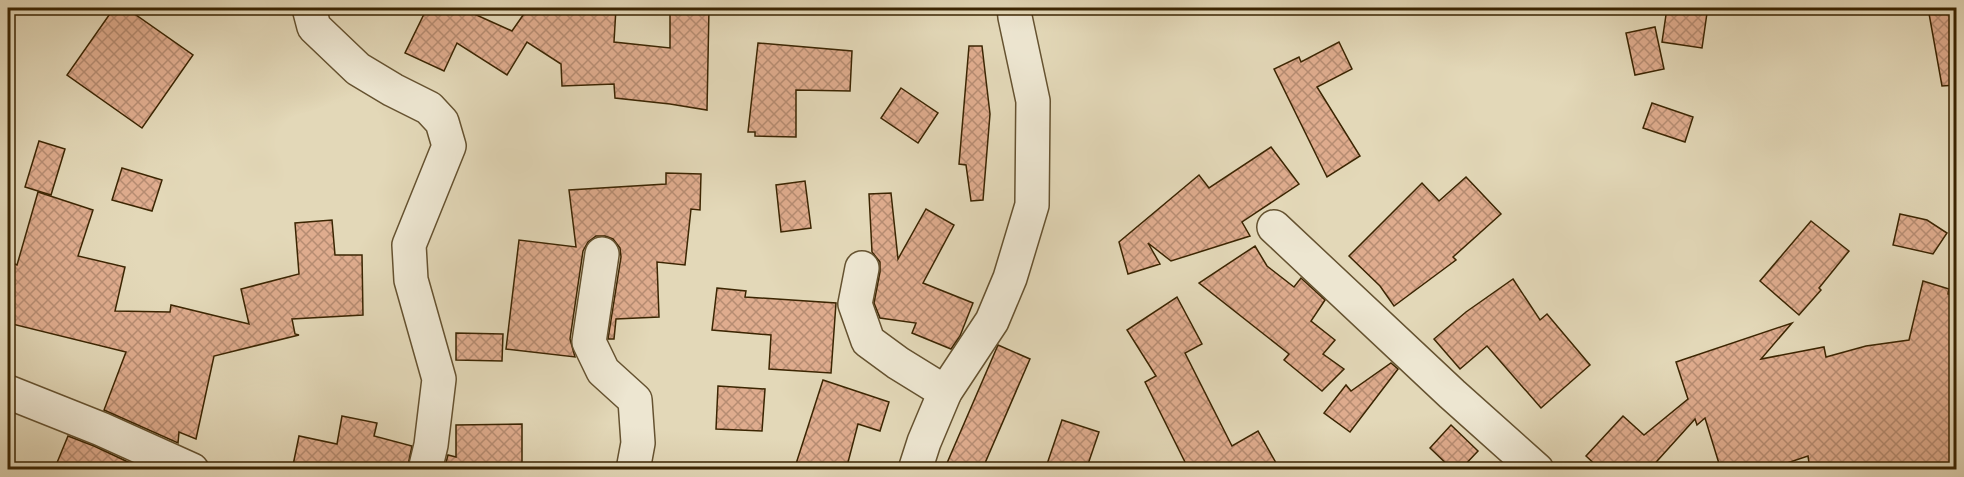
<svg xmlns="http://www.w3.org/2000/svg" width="1964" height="477" font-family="'Sorts Mill Goudy',serif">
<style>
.building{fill:url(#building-cross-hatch);stroke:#3b2502;stroke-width:1.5}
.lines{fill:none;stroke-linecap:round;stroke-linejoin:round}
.minor-casing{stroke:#655230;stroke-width:36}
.minor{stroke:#ede6d1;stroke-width:33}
</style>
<defs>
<pattern id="building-cross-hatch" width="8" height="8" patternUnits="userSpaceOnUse" patternTransform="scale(1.5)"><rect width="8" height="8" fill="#dfac8e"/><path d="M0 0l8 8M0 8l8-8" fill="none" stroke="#b68c72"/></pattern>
</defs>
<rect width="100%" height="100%" fill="#e3d8b8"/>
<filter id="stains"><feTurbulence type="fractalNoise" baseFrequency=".00333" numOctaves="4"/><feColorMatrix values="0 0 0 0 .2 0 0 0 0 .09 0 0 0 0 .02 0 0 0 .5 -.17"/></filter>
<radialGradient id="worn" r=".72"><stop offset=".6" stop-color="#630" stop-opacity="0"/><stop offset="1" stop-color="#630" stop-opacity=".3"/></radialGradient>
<g class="building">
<path d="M114,8H126L193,55L142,128L67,75Z"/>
<path d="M427,8H461L512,31L528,8H616L614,42L670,48V8H709L707,110L670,104L615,98L614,84L562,86L561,64L527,42L507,75L457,43L444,71L405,53Z"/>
<path d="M1667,8L1707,13L1702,48L1662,42Z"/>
<path d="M1928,8H1956V85L1942,86Z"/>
<path d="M1655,27L1664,69L1635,75L1626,33Z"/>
<path d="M1339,42L1352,69L1317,87L1360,156L1327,177L1274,69L1299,57L1301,62Z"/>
<path d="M758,43L852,51L850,91L796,90V137L755,136V132H748Z"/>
<path d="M969,46H982L990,114L983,200L971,201L966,165L959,164Z"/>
<path d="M901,88L938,113L918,143L881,118Z"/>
<path d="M1652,103L1693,117L1685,142L1643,128Z"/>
<path d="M39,141L65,149L51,195L25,187Z"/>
<path d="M1271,147L1299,184L1242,222L1250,236L1171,261L1148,243L1160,264L1128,274L1119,242L1199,175L1209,188Z"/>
<path d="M122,168L162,180L152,211L112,200Z"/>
<path d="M666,173L701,174L700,210L691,209L685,265L657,262L659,317L616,319L614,339H608L621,257L620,248L613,239L605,236H596L588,242L583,251L570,339L575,357L506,349L519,240L576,247L569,190L666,184Z"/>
<path d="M1466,177L1501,214L1453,257L1456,260L1394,306L1380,286L1349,256L1422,183L1439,201Z"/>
<path d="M805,181L811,228L781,232L776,185Z"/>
<path d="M38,192L93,210L78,256L125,267L115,311L170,312L171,305L249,324L241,289L299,274L295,223L332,220L335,255H362L363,315L292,319L295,334L299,335L214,356L196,439L179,432L178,443L104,410L126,352L8,323V261L17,265Z"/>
<path d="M891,193L898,259L926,209L954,225L923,283L973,303L960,336L951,349L912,333L916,323L880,318L874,303L880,272V262L872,252L869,194Z"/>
<path d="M1900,214L1927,220L1947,233L1933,254L1893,245Z"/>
<path d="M1811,221L1849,251L1819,288L1821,290L1799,315L1760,281Z"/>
<path d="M1255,246L1267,266L1294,287L1301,278L1325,300L1311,321L1335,340L1323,354L1344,369L1322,391L1284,360L1289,354L1199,283Z"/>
<path d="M1513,279L1540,320L1547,314L1590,365L1541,408L1487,346L1460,369L1434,339L1466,312Z"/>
<path d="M1923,281L1949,289L1948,294L1956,296V470H1810L1808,456L1766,470H1721L1705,418L1697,425L1695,419L1649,470H1601L1586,456L1623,416L1644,435L1688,399L1676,362L1792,323L1761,359L1824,347L1826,357L1866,346L1909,340Z"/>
<path d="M717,288L746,291L745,297L836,303L831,373L769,369L771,335L712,330Z"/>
<path d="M1177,297L1202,344L1185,353L1232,446L1258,431L1280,470H1189L1145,382L1156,376L1127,330Z"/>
<path d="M456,333L503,334L502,361L456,360Z"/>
<path d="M998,345L1030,359L982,470H944Z"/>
<path d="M1391,363L1398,369L1350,432L1324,413L1346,385L1351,391Z"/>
<path d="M823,380L889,402L880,431L858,424L846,470H794Z"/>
<path d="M718,386L765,389L762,431L716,429Z"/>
<path d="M342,416L377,423L374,436L412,446L407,470H292L299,436L337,444Z"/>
<path d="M1062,420L1099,432L1086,470H1045Z"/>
<path d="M522,424V470H444L448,455L456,457V425Z"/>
<path d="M1451,425L1478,451L1460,470H1453L1430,448Z"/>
<path d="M68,436L94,446L145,470H54Z"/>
</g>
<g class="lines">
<g class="minor-casing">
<g id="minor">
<path d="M309,8L314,27L358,69L393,90L429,108L442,122L449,146L409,245L411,280L439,379L431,445L425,470"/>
<path d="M1274,227L1452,394L1537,470"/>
<path d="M602,254L589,342L603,371L635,400L638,443L633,470"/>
<path d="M862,268L855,304L868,341L898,363L945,392"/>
<path d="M8,392L101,429L192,470"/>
<path d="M915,470L924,442L945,392L992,321L1010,278L1032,205L1033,101L1015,17L1014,8"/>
</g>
</g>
<use href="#minor" class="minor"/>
</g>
<rect width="1964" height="477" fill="none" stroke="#e3d8b8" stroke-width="30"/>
<rect x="9" y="9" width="1946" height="459" fill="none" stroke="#3b2502" stroke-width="3"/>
<rect x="15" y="15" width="1934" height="447" fill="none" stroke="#3b2502" stroke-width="1.5"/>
<rect width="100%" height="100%" filter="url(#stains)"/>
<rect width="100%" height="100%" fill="url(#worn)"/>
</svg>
